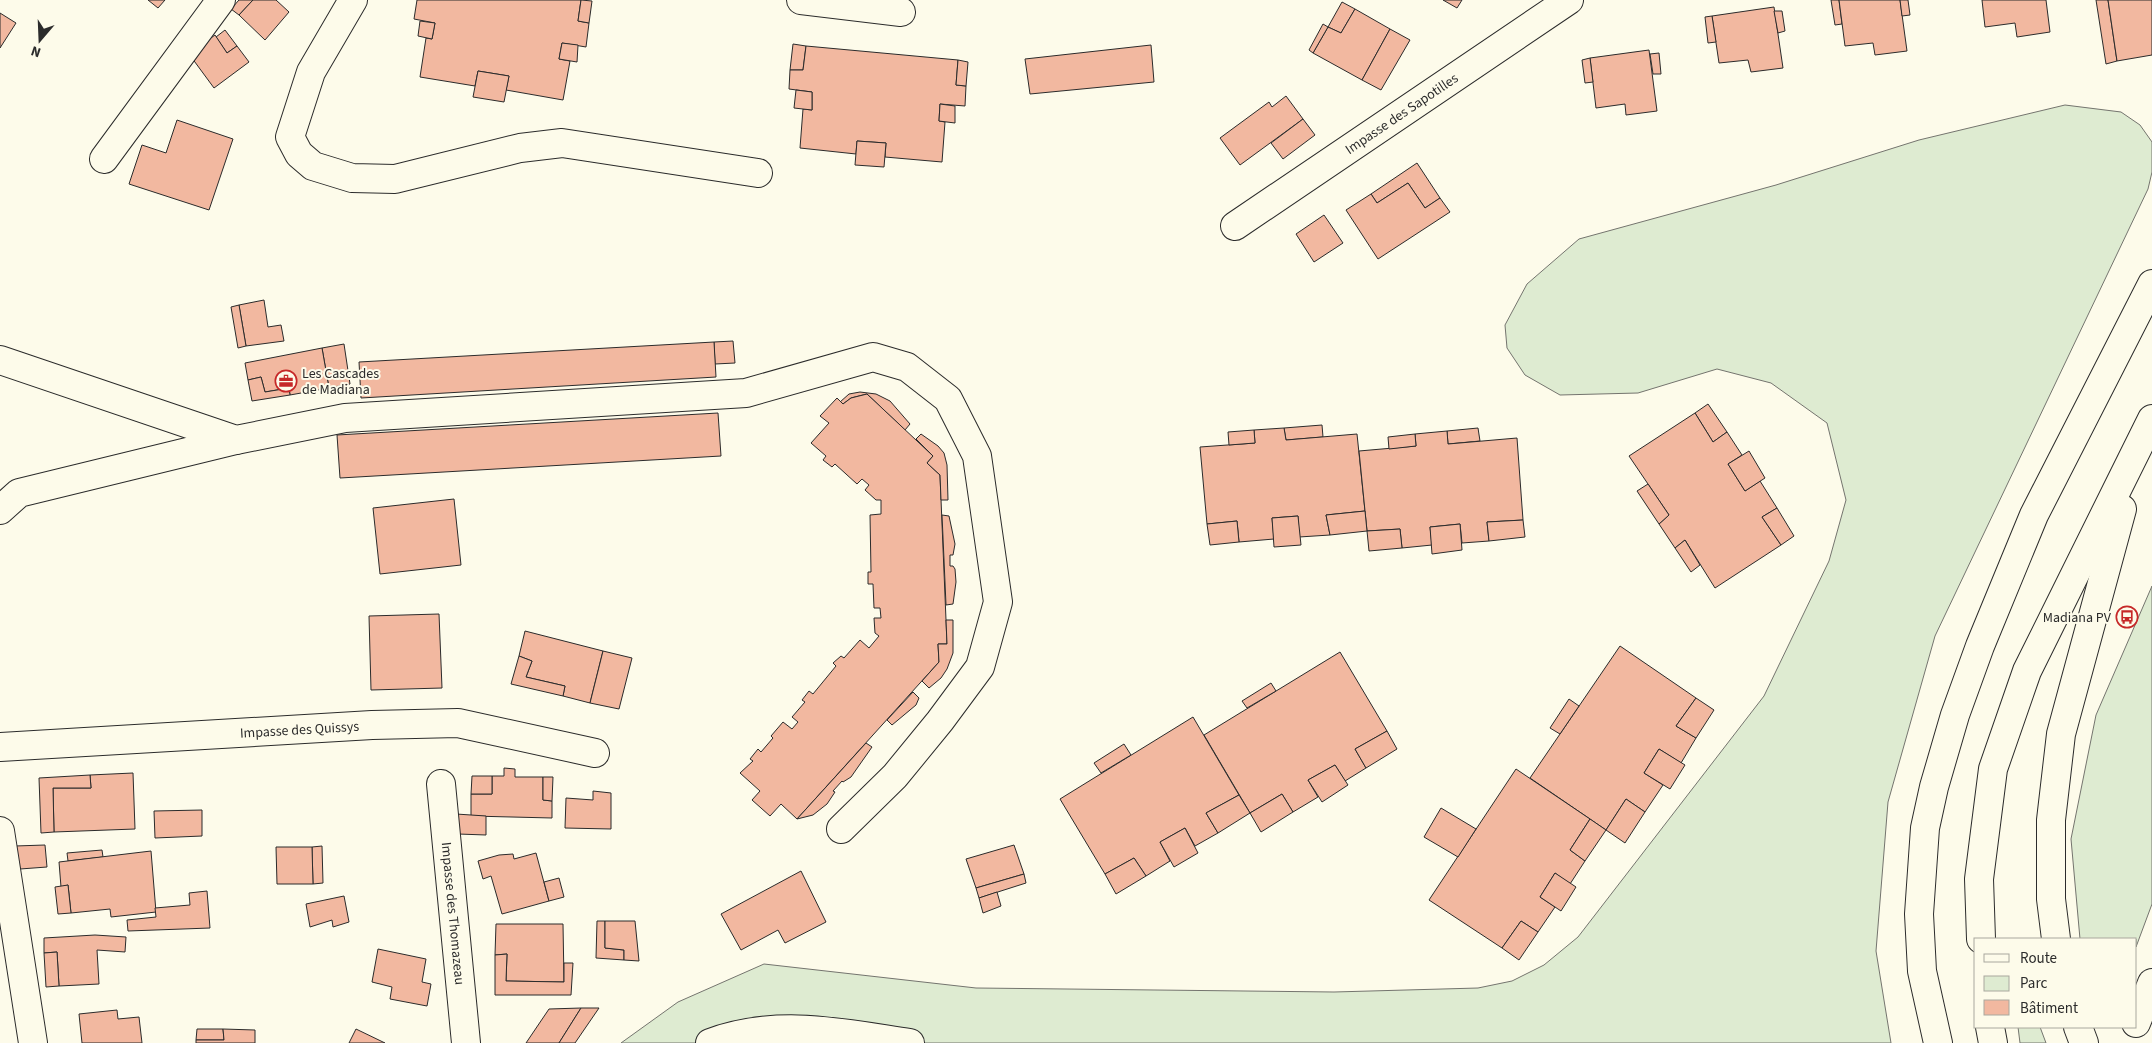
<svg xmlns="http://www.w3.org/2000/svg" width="2152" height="1043" font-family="'Source Sans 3',sans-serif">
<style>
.green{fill:#deebd1;stroke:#74746e}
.building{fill:#f2b8a0;stroke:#2b2b2b}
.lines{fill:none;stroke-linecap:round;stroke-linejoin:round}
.street-casing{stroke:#2b2b2b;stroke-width:30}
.primary-casing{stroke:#2b2b2b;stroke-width:30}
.street{stroke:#fdfbea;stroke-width:28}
.primary{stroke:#fdfbea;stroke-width:28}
.labels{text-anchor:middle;stroke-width:4;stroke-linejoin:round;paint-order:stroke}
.street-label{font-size:14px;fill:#2b2b2b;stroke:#fdfbea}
.poi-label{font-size:14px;fill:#2b2b2b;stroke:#fdfbea;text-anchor:start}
</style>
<rect width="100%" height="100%" fill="#fdfbea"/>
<g class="green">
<path d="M2065,105L2121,112L2140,125L2152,142V172L2148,189L1935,636L1888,802L1876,951L1891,1043H621L678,1002L764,964L976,988L1334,992L1478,988L1512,981L1544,965L1578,937L1764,696L1829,561L1846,500L1827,423L1771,383L1717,369L1638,393L1560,395L1525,375L1507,348L1505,325L1527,284L1579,239L1776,185L1919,140Z"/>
<path d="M2152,586V904L2136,947V939H2080L2071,839L2096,715Z"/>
<path d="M2018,1027H2040L2046,1043H2020Z"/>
</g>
<g class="building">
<path d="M148,0H165L158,8Z"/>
<path d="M239,0H253L239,15L231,9Z"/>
<path d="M253,0H276L289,12L265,40L239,15Z"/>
<path d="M417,0H581L578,21L589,23L586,47L562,43L559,59L570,61L563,100L506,90L509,76L478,71L475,86L420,77L426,38L432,39L435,23L414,19Z"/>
<path d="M581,0L592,1L589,23L578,21Z"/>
<path d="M1443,0H1462L1457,8Z"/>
<path d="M1831,0H1839L1842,24L1835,25Z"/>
<path d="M1839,0H1900L1907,51L1875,55L1873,43L1845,46Z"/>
<path d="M1900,0H1908L1910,15L1902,16Z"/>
<path d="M1982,0H2046L2050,32L2017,37L2015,23L1985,27Z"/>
<path d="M2096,0H2108L2117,61L2106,64Z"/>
<path d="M2108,0H2152V55L2117,61Z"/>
<path d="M1342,2L1355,9L1341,33L1328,27Z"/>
<path d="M1774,7L1783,68L1751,72L1748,60L1719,63L1712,16Z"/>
<path d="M1355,9L1390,29L1362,80L1313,53L1328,27L1341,33Z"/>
<path d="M1774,11H1782L1785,31L1778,33Z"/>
<path d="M0,13L16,23L0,48Z"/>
<path d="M1712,16L1716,42L1708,43L1705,17Z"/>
<path d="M420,21L435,23L432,39L418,36Z"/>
<path d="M1323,24L1328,27L1313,53L1309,50Z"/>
<path d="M1390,29L1410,40L1381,90L1362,80Z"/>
<path d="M225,30L237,46L227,53L216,37Z"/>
<path d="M215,35L227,53L237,46L249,62L214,88L189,54Z"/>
<path d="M562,43L578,45L577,62L559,59Z"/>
<path d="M793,44L806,46L803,70H790Z"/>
<path d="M1151,45L1154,82L1030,94L1025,59Z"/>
<path d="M806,46L958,60L956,85L966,86L965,106L940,104L939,121L945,122L942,162L885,157L886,143L857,141L856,154L800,148L803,109L812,110V92L789,89L790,70H803Z"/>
<path d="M1649,50L1657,111L1626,115L1625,104L1596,108L1590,58Z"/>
<path d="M1659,53L1661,74H1653L1650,54Z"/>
<path d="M1590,58L1593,82L1585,83L1582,60Z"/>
<path d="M958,60L968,62L966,86L956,85Z"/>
<path d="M478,71L509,76L504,102L473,97Z"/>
<path d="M796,90L812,92V110L794,108Z"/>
<path d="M1286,96L1303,119L1240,165L1220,138L1269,102L1272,107Z"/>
<path d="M940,104L955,106V123L939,121Z"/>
<path d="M1303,119L1315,135L1283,159L1271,143Z"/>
<path d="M177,120L233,139L209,210L129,184L142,145L166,153Z"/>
<path d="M857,141L886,143L884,167L855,165Z"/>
<path d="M1417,163L1440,198L1425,208L1408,183L1377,203L1371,194Z"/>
<path d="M1408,183L1425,208L1440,198L1450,212L1378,259L1346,210L1371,194L1377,203Z"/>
<path d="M1324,215L1343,243L1314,262L1296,234Z"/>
<path d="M264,300L268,327L281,325L284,341L246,346L239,305Z"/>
<path d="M239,305L246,346L238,348L231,307Z"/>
<path d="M733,341L735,363L715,364L714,342Z"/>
<path d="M714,342L716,377L361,398L359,362Z"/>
<path d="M344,344L350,384L329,388L322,348Z"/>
<path d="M322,348L329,388L290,395L289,388L265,392L261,377L248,380L245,363Z"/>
<path d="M261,377L265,392L289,388L290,395L252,401L248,380Z"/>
<path d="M860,392L876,394L890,401L910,424L905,430L867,394L851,398L843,404L840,402L849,394Z"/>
<path d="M867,394L933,456L927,463L940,475L947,644H938L939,662L797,819L781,804L770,816L752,800L760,791L740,773L753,761L750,759L758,749L761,752L773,738L771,736L783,722L792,729L798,722L792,717L805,702L802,700L809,691L813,694L836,666L833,663L841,656L844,658L860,640L869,648L879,636L875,633L874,618H881L880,608H874L873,584H868V572H871L870,515L881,514V500H876L865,490L869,485L862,479L857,484L835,464L832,467L823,460L826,456L811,443L829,423L820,416L837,398L843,404L851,398Z"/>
<path d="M1708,404L1727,432L1713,442L1695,413Z"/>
<path d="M718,413L721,456L340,478L337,435Z"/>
<path d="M1695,413L1713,442L1727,432L1742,455L1728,464L1745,491L1760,481L1777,508L1762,517L1781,545L1715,588L1685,540L1675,548L1659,524L1669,515L1629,456Z"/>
<path d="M1322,425L1323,437L1286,440L1284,428Z"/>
<path d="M1284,428L1286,440L1357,434L1365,511L1326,515L1330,535L1299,537L1298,516L1272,518L1274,539L1239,542L1237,521L1207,524L1200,447L1255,443L1254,430Z"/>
<path d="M1478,428L1480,441L1448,444L1447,431Z"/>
<path d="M1254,430L1255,443L1229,445L1228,432Z"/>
<path d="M1447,431L1448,444L1517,438L1523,520L1487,522L1489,541L1462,543L1460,524L1430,527L1432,545L1402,548L1400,529L1367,531L1359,451L1416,446L1415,434Z"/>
<path d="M921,434L938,446L944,453L947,465L948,500H941L940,475L927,463L933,456L916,439Z"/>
<path d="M1415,434L1416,446L1389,449L1388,437Z"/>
<path d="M1749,451L1765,478L1745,491L1728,464Z"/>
<path d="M1648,484L1669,515L1659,524L1637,491Z"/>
<path d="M454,499L461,565L380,574L373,508Z"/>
<path d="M1777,508L1794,536L1781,545L1762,517Z"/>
<path d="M1365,511L1367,531L1330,535L1326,515Z"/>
<path d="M942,515L949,516L955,544L953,555H950V566H953L955,569L956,582L953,604L946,605Z"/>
<path d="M1298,516L1301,545L1274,547L1272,518Z"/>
<path d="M1523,520L1525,537L1489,541L1487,522Z"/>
<path d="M1237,521L1239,542L1210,545L1207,524Z"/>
<path d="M1460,524L1462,550L1432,554L1430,527Z"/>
<path d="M1400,529L1402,548L1369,551L1367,531Z"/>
<path d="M1685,540L1700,565L1691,572L1675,548Z"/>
<path d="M439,614L442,688L371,690L369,616Z"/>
<path d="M946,620H953V653L947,669L941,678L929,688L922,681L939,662L938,644H947Z"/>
<path d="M525,631L603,651L590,703L563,696L565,686L526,677L532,661L519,656Z"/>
<path d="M1620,646L1696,698L1676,726L1696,738L1681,763L1659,749L1644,773L1663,785L1645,812L1626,799L1606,830L1530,778Z"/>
<path d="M603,651L632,658L619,709L590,703Z"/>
<path d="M1340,652L1387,731L1355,749L1366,768L1345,781L1335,765L1308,780L1318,797L1293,812L1282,794L1250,813L1204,735Z"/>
<path d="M519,656L532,661L526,677L565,686L563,696L511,684Z"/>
<path d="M1271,683L1276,691L1247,708L1242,701Z"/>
<path d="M913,692L919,698L916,705L892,725L887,720Z"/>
<path d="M1696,698L1714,710L1696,738L1676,726Z"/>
<path d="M1569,699L1579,706L1560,734L1550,728Z"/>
<path d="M1193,717L1239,795L1206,813L1218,833L1195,846L1185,828L1160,842L1170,861L1146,876L1134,858L1105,874L1060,799Z"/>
<path d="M1387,731L1397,749L1366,768L1355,749Z"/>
<path d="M866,743L872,747L851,777L843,782L842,781L833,791L835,792L827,804L813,815L797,819Z"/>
<path d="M1124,744L1131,755L1101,773L1094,763Z"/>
<path d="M1659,749L1685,765L1670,789L1644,773Z"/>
<path d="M1335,765L1348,785L1322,802L1308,780Z"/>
<path d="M504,768L515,769V777H543V800L552,801V818L471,816V794H492V776H504Z"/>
<path d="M1516,769L1590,819L1570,850L1585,861L1570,884L1555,873L1540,897L1555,907L1538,932L1521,921L1502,948L1429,900Z"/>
<path d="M133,773L135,829L54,832L53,788H91L90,775Z"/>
<path d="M90,775L91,788H53L54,832L41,833L39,778Z"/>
<path d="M472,776H492V794H471Z"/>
<path d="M543,777H553L552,801L543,800Z"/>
<path d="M593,791L611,793V829L565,828L566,798L593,800Z"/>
<path d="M1282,794L1293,812L1261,832L1250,813Z"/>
<path d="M1239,795L1250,813L1218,833L1206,813Z"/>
<path d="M1626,799L1645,812L1625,843L1606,830Z"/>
<path d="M1441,808L1476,829L1458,857L1424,837Z"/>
<path d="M202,810V836L155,838L154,811Z"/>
<path d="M456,814L486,816V835L458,834Z"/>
<path d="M1590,819L1606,830L1585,861L1570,850Z"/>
<path d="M1185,828L1198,853L1174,867L1160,842Z"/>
<path d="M45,845L47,867L20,869L15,846Z"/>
<path d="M1014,845L1024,874L976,888L966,859Z"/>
<path d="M322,846L323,883L313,884L312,847Z"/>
<path d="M276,847H312L313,884H277Z"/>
<path d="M102,850L103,857L68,861L67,853Z"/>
<path d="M151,851L156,912L111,917L110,909L71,913L68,885L61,887L59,862Z"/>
<path d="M536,853L549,901L502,914L491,876L483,879L478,861L499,855L513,854L514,859Z"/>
<path d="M1134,858L1146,876L1116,894L1105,874Z"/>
<path d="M801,871L826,922L785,943L778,930L741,950L721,914Z"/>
<path d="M1555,873L1576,887L1561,911L1540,897Z"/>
<path d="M1024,874L1026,883L979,898L976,888Z"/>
<path d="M559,878L564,897L549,901L544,882Z"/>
<path d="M68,885L71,913L58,914L55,887Z"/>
<path d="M207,891L210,928L128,931L127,920L156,917L155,908L190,905L189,893Z"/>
<path d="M997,892L1001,906L983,913L979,898Z"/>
<path d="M344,896L349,922L333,927L332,920L310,927L306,904Z"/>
<path d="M597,921H605V948L624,950V960L596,958Z"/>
<path d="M605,921H635L639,961L624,960V950L605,948Z"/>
<path d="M1521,921L1538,932L1519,960L1502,948Z"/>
<path d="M496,924H563L564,982L506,981L507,954L495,955Z"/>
<path d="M95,935L126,937L125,952L97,950L99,984L59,986L57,952L44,953V938Z"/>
<path d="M378,949L426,959L422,982L431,984L427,1006L390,999L392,987L372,982Z"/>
<path d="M57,952L59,986L46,987L44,953Z"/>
<path d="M507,954L506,981L564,982V963H573L571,995H495V955Z"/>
<path d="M581,1008L559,1043H526L549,1009Z"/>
<path d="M581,1008H599L575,1043H559Z"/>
<path d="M117,1010L118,1019L139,1017L142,1043H82L79,1014Z"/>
<path d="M197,1029H223L224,1040H196Z"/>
<path d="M223,1029L255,1030V1043H196V1040H224Z"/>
<path d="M356,1029L385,1043H349Z"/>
</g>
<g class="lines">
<g class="street-casing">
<g id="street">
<path d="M353,0L311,72L290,137L299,154L313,166L352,178L395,179L520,148L562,143L758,173"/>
<path d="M801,0L901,12"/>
<path d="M104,159L221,0"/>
<path id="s1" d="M1235,226L1569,0"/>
<path d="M0,360L236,440L345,418L746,393L873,357L907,367L948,399L977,456L998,602L980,667L940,721L895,776L841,829"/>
<path d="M0,510L19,493L236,440"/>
<path id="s2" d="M0,747L372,725L458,723L595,753"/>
<path id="s3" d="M441,784L466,1043"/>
<path d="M0,831L33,1043"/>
<path d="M2136,1023L2152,983"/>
<path d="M710,1043C777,1018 842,1033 910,1043"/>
</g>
</g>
<g class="primary-casing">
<g id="primary">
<path d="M1981,939L1979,879L1993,769L2027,671L2152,419"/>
<path d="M2056,939L2051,899V820L2061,734L2122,509"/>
<path d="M1990,1027L1993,1043"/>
<path d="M2078,1027L2084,1043"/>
<path d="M1938,1043L1922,971L1919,914L1925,828L1934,787L1955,715L1980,646L2034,515L2152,284"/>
</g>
</g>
<use href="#street" class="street"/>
<use href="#primary" class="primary"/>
</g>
<defs>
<g id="office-ring" transform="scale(1.125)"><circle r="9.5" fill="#fdfbea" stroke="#c62828" stroke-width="1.5"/><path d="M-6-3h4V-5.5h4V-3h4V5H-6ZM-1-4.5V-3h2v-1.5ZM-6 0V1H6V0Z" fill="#c62828"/></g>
<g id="bus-ring" transform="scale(1.125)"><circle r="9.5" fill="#fdfbea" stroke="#c62828" stroke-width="1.5"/><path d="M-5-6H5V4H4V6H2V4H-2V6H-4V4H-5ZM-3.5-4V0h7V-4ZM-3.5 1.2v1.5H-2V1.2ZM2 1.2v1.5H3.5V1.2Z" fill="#c62828"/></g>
</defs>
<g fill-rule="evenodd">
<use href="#office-ring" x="286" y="381"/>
<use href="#bus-ring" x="2127" y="617"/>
</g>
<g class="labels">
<g class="street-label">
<text dy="5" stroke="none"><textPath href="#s1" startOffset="201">Impasse des Sapotilles</textPath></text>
<text dy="5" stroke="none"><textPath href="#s2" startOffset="300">Impasse des Quissys</textPath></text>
<text dy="5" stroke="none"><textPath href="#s3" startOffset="130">Impasse des Thomazeau</textPath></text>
</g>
<g class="poi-label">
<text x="302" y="378">Les Cascades<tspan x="302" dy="16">de Madiana</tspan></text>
<text x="2111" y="622" text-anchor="end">Madiana PV</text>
</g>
</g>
<rect x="1974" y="938" width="162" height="90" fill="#fdfbea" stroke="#a9a89e"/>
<rect x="1984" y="954" width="25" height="8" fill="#fdfbea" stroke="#a9a89e"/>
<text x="2020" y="963" font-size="15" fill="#2b2b2b">Route</text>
<rect x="1984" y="976" width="25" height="15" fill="#deebd1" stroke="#a9a89e"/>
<text x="2020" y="988" font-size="15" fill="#2b2b2b">Parc</text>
<rect x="1984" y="1000" width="25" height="15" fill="#f2b8a0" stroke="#a9a89e"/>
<text x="2020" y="1013" font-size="15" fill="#2b2b2b">Bâtiment</text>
<g transform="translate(40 40) rotate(199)" stroke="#fdfbea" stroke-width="4" paint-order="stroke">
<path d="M0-4L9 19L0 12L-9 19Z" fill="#2b2b2b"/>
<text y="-8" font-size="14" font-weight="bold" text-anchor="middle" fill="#2b2b2b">N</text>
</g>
</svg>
